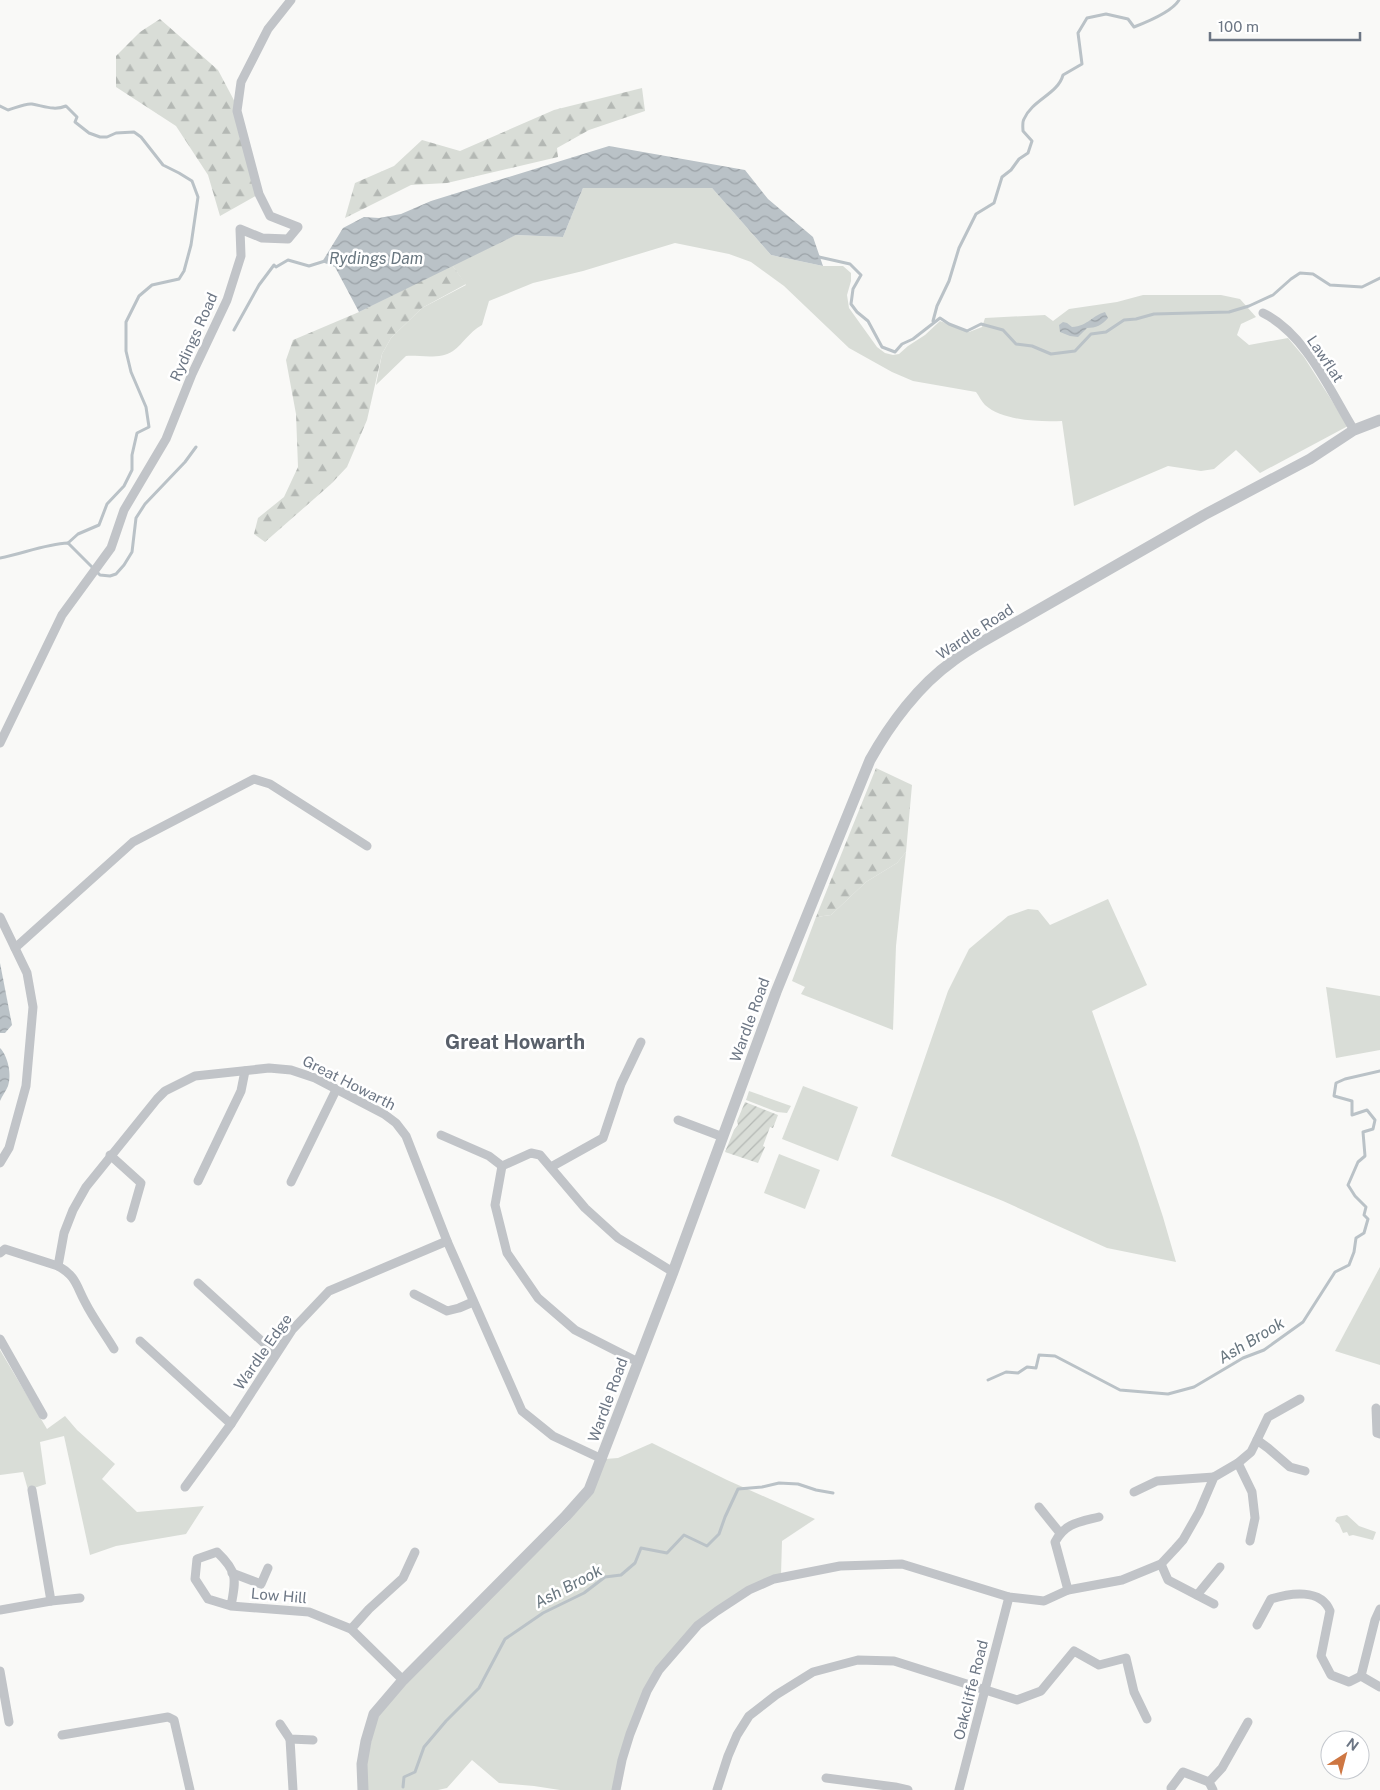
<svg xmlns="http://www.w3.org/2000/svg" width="1380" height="1790" font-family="'Public Sans',sans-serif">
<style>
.green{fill:#d9ddd7}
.forest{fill:url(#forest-firs)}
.garden{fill:url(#garden-furrows)}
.water{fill:url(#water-waves)}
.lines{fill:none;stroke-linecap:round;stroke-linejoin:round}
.stream{stroke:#bac2c7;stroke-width:3}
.minor{stroke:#c1c4c8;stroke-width:9}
.tertiary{stroke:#c1c4c8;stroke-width:11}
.labels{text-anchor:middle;stroke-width:5;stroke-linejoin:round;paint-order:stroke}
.street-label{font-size:15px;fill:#6c7684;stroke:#fff}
.water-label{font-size:16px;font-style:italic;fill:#68767f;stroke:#fff}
.district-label{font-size:20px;font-weight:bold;fill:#59606a;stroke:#fff}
</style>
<defs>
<pattern id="forest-firs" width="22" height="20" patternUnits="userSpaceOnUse" patternTransform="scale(1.25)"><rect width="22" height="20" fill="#d9ddd7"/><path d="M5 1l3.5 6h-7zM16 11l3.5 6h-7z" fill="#b4b8b4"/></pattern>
<pattern id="garden-furrows" width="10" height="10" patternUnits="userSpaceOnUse" patternTransform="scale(1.25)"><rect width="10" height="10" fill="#d9ddd7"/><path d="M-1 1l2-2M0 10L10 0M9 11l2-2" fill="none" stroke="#b4b8b4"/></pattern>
<pattern id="water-waves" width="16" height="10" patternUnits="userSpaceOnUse" patternTransform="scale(1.25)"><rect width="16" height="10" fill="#bac2c7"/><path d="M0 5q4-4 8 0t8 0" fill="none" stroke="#9ba2a7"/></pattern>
</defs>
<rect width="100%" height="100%" fill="#f9f9f7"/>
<g class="green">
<path d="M583,188H712L771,255L823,266H843L851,273V281L847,295L849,308L877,347L885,353L893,355L899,354L908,346L925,335L940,321L969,332L982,327L985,318L1045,315L1053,321L1069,309L1117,302L1143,295H1221L1240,299L1256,317L1241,324L1237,335L1249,345L1288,338L1304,357L1348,426L1260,473L1236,450L1214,469L1201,471L1168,466L1074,506L1062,421C1040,422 1003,421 985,405C982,402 979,396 976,392L913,381L892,372L849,348L784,286L751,262L729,254L675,243L583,271L533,283L489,301L482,325C468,333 464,343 453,351C440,360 420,355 406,356L376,385L382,354L391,338L422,308L466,285L452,265L516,235L563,237Z"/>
<path d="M906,852L896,946L893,1030L801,994L805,987L792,981L816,917L831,915L866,882L897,863Z"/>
<path d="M1108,899L1147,985L1092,1011L1138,1141L1163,1217L1176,1262L1107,1248L1003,1201L891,1156L948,991L969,949L1008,916L1028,909L1038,910L1050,925Z"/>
<path d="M1326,987L1380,996V1050L1336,1058Z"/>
<path d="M803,1086L858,1107L838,1161L782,1139Z"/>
<path d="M749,1091L791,1106L787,1113L777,1112L746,1100Z"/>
<path d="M779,1154L820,1170L805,1209L764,1193Z"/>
<path d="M1380,1267V1365L1335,1351Z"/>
<path d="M0,1350L47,1429L65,1416L77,1430L115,1464L102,1479L137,1512L204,1506L186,1534L116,1546L90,1555L64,1436L40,1442L46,1484L28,1490L23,1472L0,1475Z"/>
<path d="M652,1443L727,1480L815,1519L782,1541L781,1575L717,1607L656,1669L614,1790H560L534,1786L499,1783L472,1760L447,1788L438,1790H366V1764L377,1716L405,1681L569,1521L605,1459L618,1458Z"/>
<path d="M1347,1515L1359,1526L1376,1532L1373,1540L1353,1535L1349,1536L1347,1532L1343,1533L1339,1524L1335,1521L1337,1517Z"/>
</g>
<g class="forest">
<path d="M160,19L218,70L237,106L259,194L220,216L208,175L176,126L116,87V56L140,32Z"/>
<path d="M642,88L645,111L589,130L557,148L558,157L447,183L411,185L345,218L355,183L394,166L422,140L460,151L554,110Z"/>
<path d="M452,265L466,284L422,308L391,338L382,354L367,420L347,467L331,484L265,542L254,534L258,518L284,497L298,467L296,414L286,360L293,340L359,312Z"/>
<path d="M876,768L912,785L906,852L897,863L866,882L831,915L816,917Z"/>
</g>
<path class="garden" d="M745,1102L778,1115L773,1128L770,1127L763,1146L765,1147L758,1163L725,1152L734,1130L738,1125L737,1121Z"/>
<g class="water">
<path d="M609,146L745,170L768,199L813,237L823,266L771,255L712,188H583L563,237L516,235L359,312L335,267L322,262L343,228L364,217L379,218L401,214L431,201Z"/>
<path d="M1105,312L1108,318C1102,325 1096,328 1087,328L1078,337L1070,336L1060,332L1059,325L1063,322L1067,323L1072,327C1088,326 1093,315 1105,312Z"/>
<path d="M0,963L12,1025L5,1033H0Z"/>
<path d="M0,1048C8,1056 12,1075 8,1086C6,1091 2,1096 0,1101Z"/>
</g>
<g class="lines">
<g class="stream">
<path d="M0,106L8,110C15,108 26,103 32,104C44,106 54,111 66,106L77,117L75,122L89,133L100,137H107L116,133L134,132L141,137L163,165L179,173L192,181L198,197L191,245L184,271L179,279L152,285L139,296L126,322V351L131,372L146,407L149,427L137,433L132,455V470L124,486L107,504L99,525L78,534L68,543"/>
<path d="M819,257L850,264L861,275L853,289L851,304L857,312L868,321L882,347L895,352L902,344L913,339L940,318L949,324L967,331L981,324L1003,330L1016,344L1032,346L1051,354L1075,351L1091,334L1106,332L1124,320L1136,319L1154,314L1229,312L1249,306L1273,295L1291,279L1300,273L1313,274L1330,285L1362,287L1380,278"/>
<path d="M933,321L937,306L949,281L959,248L976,214L994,203L1002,177L1011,170L1019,159L1028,153L1032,141L1023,131C1023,128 1022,122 1024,119C1032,100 1058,94 1063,75L1082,64L1078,33L1087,18L1106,14L1128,19L1134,27C1147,22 1172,12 1179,0"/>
<path d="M234,330L259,285L274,265L276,267L288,260L309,266L325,261"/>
<path d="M0,558C22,554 45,544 68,543L100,575L110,576L116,574L124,565L132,552L136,518L145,504L185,462L196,447"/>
<path d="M988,1380L1006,1372L1018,1373L1027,1367L1036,1368L1039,1355L1055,1356L1120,1390L1168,1394L1194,1387L1243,1358L1264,1350L1303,1322L1335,1272L1349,1265L1354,1252L1356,1238L1364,1233L1368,1219L1364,1215L1366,1207L1355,1196L1348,1185L1358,1162L1365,1156L1363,1132L1373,1129L1375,1120L1367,1110L1352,1115V1101L1334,1096L1336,1083L1345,1079L1380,1071"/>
<path d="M403,1787L404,1777L415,1772L424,1747L446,1721L479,1688L505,1639L543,1613L584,1593L605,1577L621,1575L635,1563L641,1548L667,1553L684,1535L707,1546L719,1534L725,1517L738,1489L762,1487L779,1483L798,1484L816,1490L833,1493"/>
</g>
<g class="minor">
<path d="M1263,313C1306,334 1330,391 1354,430"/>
<path d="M0,743L62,615L111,548L124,510L166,439L192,374L227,300L241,256L240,229L262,238L288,239L298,227L270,216L259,194L237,111L241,82L268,29L291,0"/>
<path d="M0,917L27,973L33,1007L26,1086L9,1148L0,1163"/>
<path d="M15,948L133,842L254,779L270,784L367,846"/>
<path d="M678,1120L723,1137"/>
<path d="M441,1135L489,1156L502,1166"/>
<path d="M110,1155L141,1183L131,1218"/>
<path d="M502,1166L495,1205L507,1253L538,1298L575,1330L638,1362"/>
<path d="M502,1166L531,1153L540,1155L585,1208L618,1238L673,1272"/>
<path d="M551,1167L603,1138L621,1084L641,1042"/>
<path d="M198,1181L241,1091L245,1071"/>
<path d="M291,1182L336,1090"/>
<path d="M0,1253L5,1249L58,1266"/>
<path d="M198,1283L276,1354"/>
<path d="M414,1294L447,1311L459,1308L473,1302"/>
<path d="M0,1339L43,1415"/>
<path d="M140,1341L231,1424"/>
<path d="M114,1349C105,1334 93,1318 85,1302C76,1285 76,1276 58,1266L64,1233L73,1210L86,1187L157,1099L165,1091L195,1076L269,1068L291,1070L315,1078L384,1114L396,1123L406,1136L447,1241L522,1411L553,1436L602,1459"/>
<path d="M1376,1408L1377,1433L1380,1434"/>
<path d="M1257,1440L1268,1417L1300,1399"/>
<path d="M1238,1463L1252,1492L1255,1518L1250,1541"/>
<path d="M185,1487L231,1424L292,1330L329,1291L447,1241"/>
<path d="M32,1490L51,1601"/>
<path d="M1134,1492L1157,1481L1214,1477"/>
<path d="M1039,1507L1060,1533"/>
<path d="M1161,1564L1168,1580L1214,1604"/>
<path d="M232,1573L261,1584L268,1568"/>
<path d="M1068,1590L1055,1542C1065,1523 1079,1522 1099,1517"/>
<path d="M1197,1595L1220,1567"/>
<path d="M231,1606C236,1579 238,1572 217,1552L197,1559L195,1579L208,1599L231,1606L309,1612L351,1629L403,1680"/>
<path d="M0,1610L51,1601L80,1598"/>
<path d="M1257,1625L1271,1599C1290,1593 1321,1588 1330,1611L1321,1656L1331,1675L1349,1682L1361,1676L1380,1687"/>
<path d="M351,1629L369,1609L403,1578L415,1552"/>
<path d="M0,1671L9,1722"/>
<path d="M1361,1676L1375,1620L1380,1609"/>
<path d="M280,1724L290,1739L313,1740"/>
<path d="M62,1735L168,1717L174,1720L190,1790"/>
<path d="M290,1739L293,1790"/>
<path d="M826,1778L895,1787L908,1790"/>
<path d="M1171,1788L1183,1772L1209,1782"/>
<path d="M616,1790L622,1760L630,1734L647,1691L659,1670L698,1625L717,1611L749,1590L774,1579L840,1566L902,1564L1009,1597L1044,1601L1068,1590L1122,1580L1161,1564L1175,1549L1183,1540L1199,1512L1214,1477L1238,1463L1251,1452L1257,1440L1268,1448L1290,1467L1305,1471"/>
<path d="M717,1790L728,1756L737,1735L749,1716L776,1695L813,1672L858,1660L894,1661L1017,1700L1041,1691L1074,1651L1099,1665L1126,1658L1134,1692L1147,1719"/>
<path d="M959,1790L1009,1597"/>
<path d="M1213,1790L1209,1782L1222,1768L1248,1722"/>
</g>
<path class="tertiary" d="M363,1790L362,1764L366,1741L374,1714L403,1680L565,1517L589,1490L673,1272L776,992L870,760C890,724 919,685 953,661C962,654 972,648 982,642L1204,515L1310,459L1354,430L1380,420"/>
</g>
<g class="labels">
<g class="street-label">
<text transform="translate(194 337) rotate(-66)" y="5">Rydings Road</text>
<text transform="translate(1325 359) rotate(56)" y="5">Lawflat</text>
<text transform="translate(975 632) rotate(-33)" y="5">Wardle Road</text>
<text transform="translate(750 1020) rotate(-70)" y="5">Wardle Road</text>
<text transform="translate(349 1083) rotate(27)" y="5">Great Howarth</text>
<text transform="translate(263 1352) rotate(-55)" y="5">Wardle Edge</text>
<text transform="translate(608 1400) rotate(-70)" y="5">Wardle Road</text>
<text transform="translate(279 1596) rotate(5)" y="5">Low Hill</text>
<text transform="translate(971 1690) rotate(-76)" y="5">Oakcliffe Road</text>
</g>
<g class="water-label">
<text x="376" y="264">Rydings Dam</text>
<text transform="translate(1251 1340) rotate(-31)" y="6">Ash Brook</text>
<text transform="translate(568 1586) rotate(-28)" y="6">Ash Brook</text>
</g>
<g class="district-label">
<text x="515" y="1049">Great Howarth</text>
</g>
</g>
<g transform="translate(1345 1755) rotate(36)"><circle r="24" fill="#ffffff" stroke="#c4c8ce"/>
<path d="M0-4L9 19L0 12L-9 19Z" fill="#ce7743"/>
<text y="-8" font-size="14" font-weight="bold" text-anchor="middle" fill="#6c7684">N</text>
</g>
<path d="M1210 32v8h150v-8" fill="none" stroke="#6c7684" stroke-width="2.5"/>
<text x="1218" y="32" font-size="15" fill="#6c7684" stroke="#ffffff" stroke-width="4" paint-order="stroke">100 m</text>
</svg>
